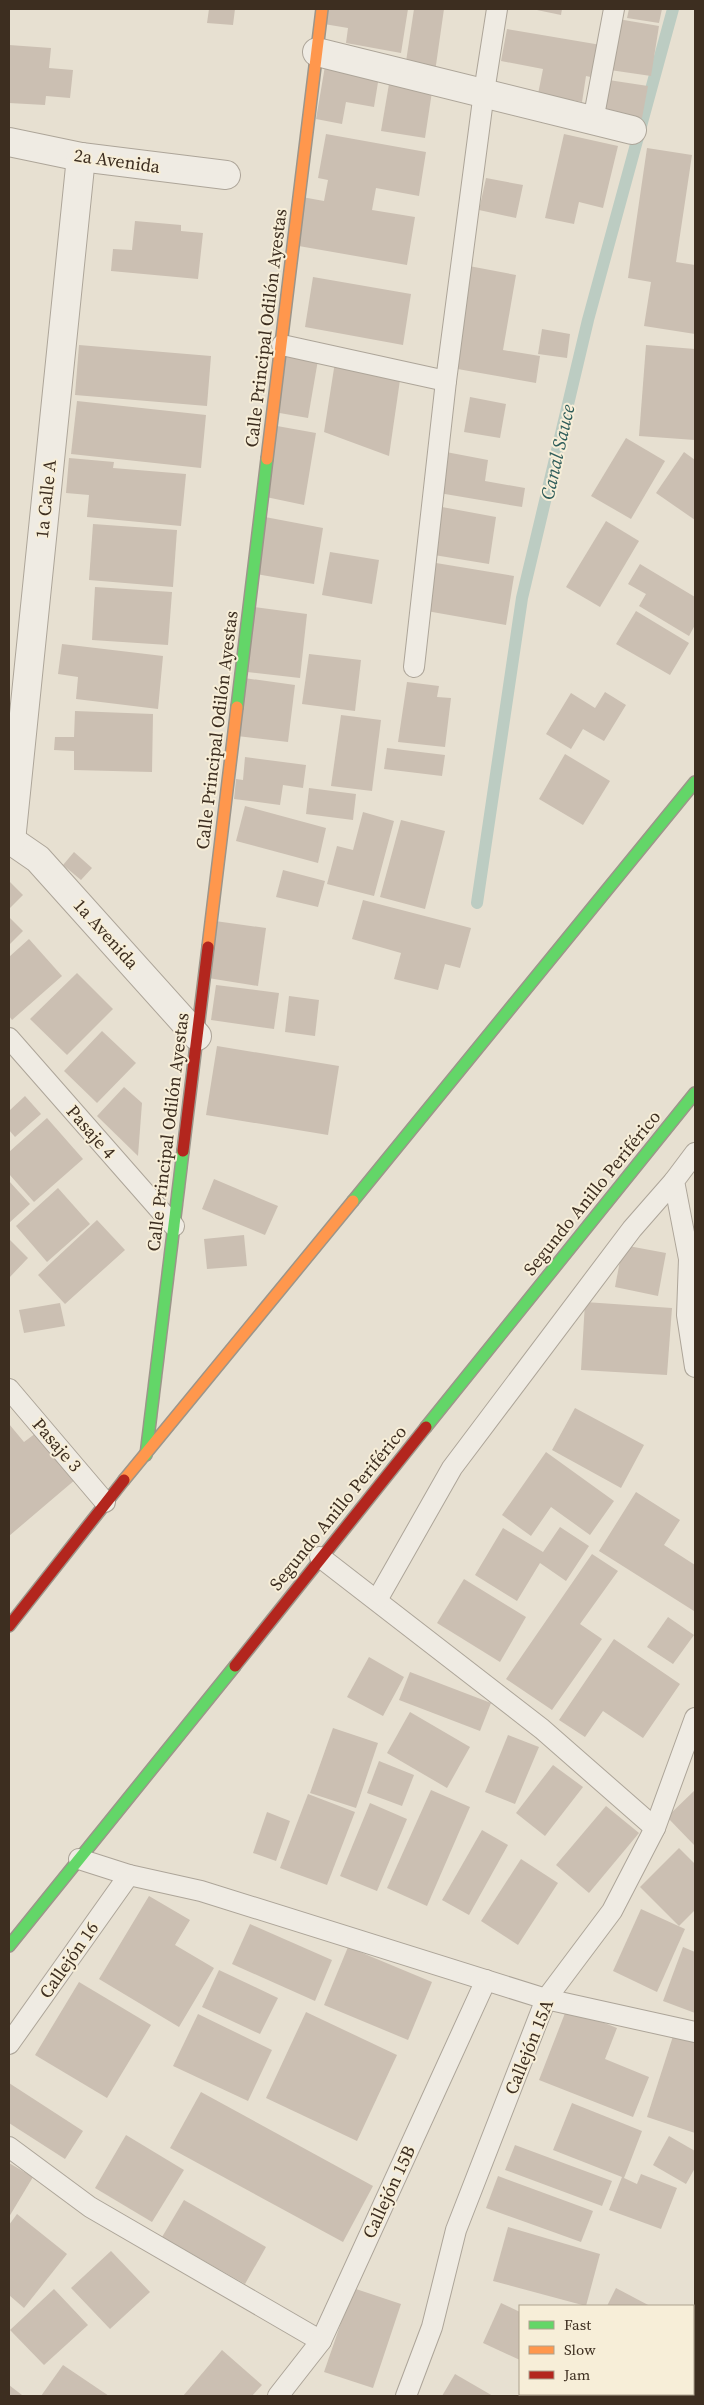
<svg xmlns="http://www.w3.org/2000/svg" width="704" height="2405" font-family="'Source Serif 4',serif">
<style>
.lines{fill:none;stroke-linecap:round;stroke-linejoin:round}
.stream{stroke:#bcccc2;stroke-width:12}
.building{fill:#cbbfb2}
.lane-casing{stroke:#ada599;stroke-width:22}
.street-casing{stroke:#ada599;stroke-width:30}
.fast-casing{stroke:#9c958a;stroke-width:14}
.slow-casing{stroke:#9c958a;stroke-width:14}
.jam-casing{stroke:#9c958a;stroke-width:14}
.lane{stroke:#efebe3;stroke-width:20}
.street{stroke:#efebe3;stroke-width:28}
.fast{stroke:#63d668;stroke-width:11}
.slow{stroke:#ff974d;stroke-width:11}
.jam{stroke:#b3261e;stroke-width:11}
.labels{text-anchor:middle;stroke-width:4;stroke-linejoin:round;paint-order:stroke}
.street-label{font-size:18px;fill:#3d2e20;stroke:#f7eed8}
.water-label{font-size:19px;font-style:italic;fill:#2f5d5a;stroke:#f7eed8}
</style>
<rect width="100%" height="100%" fill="#e7e0d1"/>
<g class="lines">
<path class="stream" d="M477,903L522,598L588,320L673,9"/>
</g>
<g class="building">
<path d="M209,9H235L233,25L207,23Z"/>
<path d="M326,9H408L401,53L346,43L348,28L324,24Z"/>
<path d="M414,9H444L435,72L405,68Z"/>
<path d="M532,9H562L561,15Z"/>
<path d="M629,9H662L659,23L627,18Z"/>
<path d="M618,19L659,26L651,76L610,70Z"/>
<path d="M507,29L601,45L595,78L586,76L582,102L538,94L543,69L501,61Z"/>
<path d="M9,45L51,48L49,68L73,70L70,98L46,96L45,105L9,103Z"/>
<path d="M325,66L379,76L374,107L346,102L342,124L316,119Z"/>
<path d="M390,78L433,85L425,138L381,131Z"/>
<path d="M602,79L648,86L642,118L597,110Z"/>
<path d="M326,134L426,152L419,196L376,188L372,210L415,217L407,265L293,245L302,197L324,201L328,180L318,178Z"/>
<path d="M564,134L618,146L603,208L579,202L574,224L545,218Z"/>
<path d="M647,148L692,155L676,262L695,265V334L644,326L651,282L628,278Z"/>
<path d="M486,178L523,185L516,218L479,210Z"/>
<path d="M135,221L181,225V231L203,233L198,279L111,271L113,249L132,250Z"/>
<path d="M469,266L516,275L503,350L540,356L536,383L452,368Z"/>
<path d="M313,277L411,294L403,345L305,327Z"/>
<path d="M542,329L570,334L567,358L538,354Z"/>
<path d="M79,345L211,356L207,406L75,395Z"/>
<path d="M646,345L695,349V440L639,436Z"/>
<path d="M284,354L318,360L308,418L274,412Z"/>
<path d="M335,362L401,373L389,456L324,432Z"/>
<path d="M470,397L506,404L500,438L464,432Z"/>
<path d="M77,401L206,415L201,468L71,454Z"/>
<path d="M277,426L316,433L304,505L266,497Z"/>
<path d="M626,438L665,461L631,519L591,496Z"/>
<path d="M446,452L488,460L485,481L525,488L522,507L439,493Z"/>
<path d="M684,452L695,460V520L656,493Z"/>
<path d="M69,458L114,462L113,468L186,474L181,526L87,517L89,495L66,493Z"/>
<path d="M442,507L496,517L489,564L434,555Z"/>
<path d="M265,517L323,528L314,584L256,574Z"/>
<path d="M606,521L639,541L600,607L566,587Z"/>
<path d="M93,524L177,530L173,587L89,580Z"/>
<path d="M330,552L379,560L372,604L322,595Z"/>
<path d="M430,562L514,576L506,625L421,610Z"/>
<path d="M640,564L695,597V625L689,636L639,606L646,594L628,584Z"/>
<path d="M95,587L172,592L168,645L92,640Z"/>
<path d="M246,606L307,614L300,678L238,671Z"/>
<path d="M636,611L689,643L670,675L616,644Z"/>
<path d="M62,644L163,656L158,709L76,699L78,677L58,674Z"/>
<path d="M309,654L361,660L355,711L302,704Z"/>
<path d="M244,678L295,685L288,742L237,736Z"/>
<path d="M407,682L439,686L437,697L451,698L445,747L398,742Z"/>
<path d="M605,692L626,705L604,741L583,729L571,749L546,734L571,693L595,708Z"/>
<path d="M75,711L153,714L152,772L74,770V751L54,750L55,737H74Z"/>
<path d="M341,715L381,720L372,791L331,786Z"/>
<path d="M387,748L445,755L442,776L384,769Z"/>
<path d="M565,754L610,781L583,825L539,799Z"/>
<path d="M245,757L306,765L303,788L283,785L280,805L234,799L236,779L243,780Z"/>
<path d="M309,788L356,794L353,820L306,814Z"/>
<path d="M245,806L326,828L318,863L236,841Z"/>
<path d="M363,812L394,821L374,896L327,884L337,846L353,850Z"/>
<path d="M401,820L445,831L425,909L380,897Z"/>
<path d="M74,852L92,868L81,880L63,865Z"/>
<path d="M283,870L325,881L318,907L276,897Z"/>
<path d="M9,881L23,895L9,909Z"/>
<path d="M363,900L471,928L460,968L445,964L438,990L394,979L401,953L352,939Z"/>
<path d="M9,917L23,931L9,945Z"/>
<path d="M215,921L266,928L258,986L208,978Z"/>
<path d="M29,939L62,976L12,1020L9,1016V957Z"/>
<path d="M77,973L113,1009L67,1055L30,1019Z"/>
<path d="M216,985L279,993L274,1029L211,1020Z"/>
<path d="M289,996L319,1000L315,1036L285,1032Z"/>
<path d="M102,1031L136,1063L97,1103L64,1071Z"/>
<path d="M217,1046L339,1066L328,1135L206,1115Z"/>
<path d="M124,1087L142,1103L138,1156L97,1116Z"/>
<path d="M25,1096L41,1114L15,1137L9,1130V1111Z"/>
<path d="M47,1118L83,1159L34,1202L9,1174V1152Z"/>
<path d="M214,1179L278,1206L265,1235L202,1209Z"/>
<path d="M9,1181L30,1204L9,1223Z"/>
<path d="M58,1188L90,1224L47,1262L16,1226Z"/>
<path d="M97,1220L125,1250L65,1304L38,1275Z"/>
<path d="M244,1235L247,1266L207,1269L204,1239Z"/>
<path d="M9,1239L28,1258L9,1278Z"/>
<path d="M623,1245L666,1253L658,1296L615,1287Z"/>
<path d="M585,1302L672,1308L667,1375L581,1370Z"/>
<path d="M60,1303L65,1326L24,1333L19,1310Z"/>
<path d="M575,1408L644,1445L621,1488L552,1450Z"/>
<path d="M9,1424L24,1442L36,1433L76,1479L9,1536Z"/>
<path d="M546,1452L614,1501L590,1535L551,1507L531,1536L502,1515Z"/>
<path d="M636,1492L680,1520L664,1545L695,1565L694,1611L599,1551Z"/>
<path d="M560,1527L589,1546L566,1581L540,1563L517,1601L475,1575L503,1528L543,1552Z"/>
<path d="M592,1554L618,1571L580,1624L602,1639L552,1710L506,1679Z"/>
<path d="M464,1579L526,1617L500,1662L437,1623Z"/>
<path d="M668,1617L694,1635L673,1664L647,1647Z"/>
<path d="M614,1639L680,1684L643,1738L603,1711L585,1737L559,1720Z"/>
<path d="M369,1657L404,1677L383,1716L347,1697Z"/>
<path d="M410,1672L491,1703L480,1731L399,1700Z"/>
<path d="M410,1712L470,1747L447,1788L387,1753Z"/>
<path d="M333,1728L378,1743L356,1808L310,1793Z"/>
<path d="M508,1735L539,1747L515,1804L485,1792Z"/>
<path d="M379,1761L414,1775L402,1806L367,1793Z"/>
<path d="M553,1765L583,1787L545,1836L516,1813Z"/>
<path d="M431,1790L470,1807L427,1906L387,1888Z"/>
<path d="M695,1790V1846L667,1817Z"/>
<path d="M308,1794L355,1812L327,1885L280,1868Z"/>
<path d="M370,1803L407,1819L377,1891L340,1876Z"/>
<path d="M606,1806L639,1833L589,1893L556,1865Z"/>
<path d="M267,1812L290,1821L276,1861L253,1853Z"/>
<path d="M482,1830L508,1845L469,1915L442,1900Z"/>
<path d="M679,1848L695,1864V1910L679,1926L640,1887Z"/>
<path d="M521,1859L558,1883L518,1945L481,1921Z"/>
<path d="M149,1896L190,1920L175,1945L214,1968L179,2027L99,1979Z"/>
<path d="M641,1909L685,1929L657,1992L613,1971Z"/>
<path d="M250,1924L332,1960L315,2001L232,1964Z"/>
<path d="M348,1947L432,1982L408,2040L324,2005Z"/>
<path d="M683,1947L695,1952V2013L663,2001Z"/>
<path d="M219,1970L278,1998L260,2034L202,2007Z"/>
<path d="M79,1982L151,2025L107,2098L35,2055Z"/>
<path d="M567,2008L617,2028L605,2059L649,2077L633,2117L539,2080Z"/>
<path d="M306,2012L397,2055L357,2141L266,2098Z"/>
<path d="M198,2014L272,2050L248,2101L173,2066Z"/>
<path d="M674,2033L695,2040V2133L647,2117Z"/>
<path d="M9,2083L83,2131L65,2159L9,2123Z"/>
<path d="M201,2092L373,2186L343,2242L170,2148Z"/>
<path d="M572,2103L642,2131L624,2178L637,2184L641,2174L677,2188L661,2229L609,2210L622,2177L553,2150Z"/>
<path d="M126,2135L184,2170L152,2222L95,2188Z"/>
<path d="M669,2136L695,2151V2168L686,2184L653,2165Z"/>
<path d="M515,2145L612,2181L602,2206L505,2170Z"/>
<path d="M9,2163L33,2177L9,2217Z"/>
<path d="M498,2176L593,2211L581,2242L486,2208Z"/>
<path d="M184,2200L266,2247L245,2284L162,2237Z"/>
<path d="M17,2214L67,2254L24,2308L9,2295V2225Z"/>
<path d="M508,2227L600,2254L586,2306L493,2281Z"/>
<path d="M111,2251L150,2292L110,2329L71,2288Z"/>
<path d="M353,2288L401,2304L373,2388L324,2372Z"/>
<path d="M616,2288L650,2306H607Z"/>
<path d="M54,2289L88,2325L44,2365L10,2330Z"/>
<path d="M501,2303L520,2312V2360L483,2343Z"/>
<path d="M222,2350L262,2385L252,2396H183Z"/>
<path d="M63,2365L109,2396H41Z"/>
<path d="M693,2372L695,2374V2396H680L681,2394H693Z"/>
<path d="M455,2374L493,2396H442Z"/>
<path d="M9,2385L22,2395V2396H9Z"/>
<path d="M536,2394H627L625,2396H540Z"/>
</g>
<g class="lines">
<g class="lane-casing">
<g id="lane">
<path d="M593,121L614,9"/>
<path d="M282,345L446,381L484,92L497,9"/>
<path d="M414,667L446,381"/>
<path d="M9,1038L174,1226"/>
<path d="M695,1153L674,1181L689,1259L687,1315L695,1367"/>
<path d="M9,1389L105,1502"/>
<path d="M320,1557L542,1729L655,1828"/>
<path d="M377,1600L452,1468L632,1229L674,1181"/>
<path d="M79,1859L129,1875L201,1891L546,1999L695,2032"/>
<path d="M9,2044L129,1875"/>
<path d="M9,2147L90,2207L321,2341"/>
<path d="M278,2396L321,2341L486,1980"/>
<path d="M406,2396L432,2327L456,2230L546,1999L612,1911L655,1828L695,1718"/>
</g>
</g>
<g class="street-casing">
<g id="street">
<path d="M317,52L632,130"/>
<path d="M9,142L81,157L226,175"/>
<path d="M9,839L38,859L197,1036"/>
<path d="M11,841L81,157"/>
</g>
</g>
<g class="fast-casing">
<g id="fast">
<path d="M237,707L267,459"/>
<path d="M353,1201L695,782"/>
<path d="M426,1427L695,1093"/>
<path d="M146,1455L183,1151"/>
<path d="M9,1946L235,1666"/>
</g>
</g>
<g class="slow-casing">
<g id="slow">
<path d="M267,459L322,9"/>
<path d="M208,947L237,707"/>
<path d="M124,1480L353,1201"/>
</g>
</g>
<g class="jam-casing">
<g id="jam">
<path d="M183,1151L208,947"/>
<path d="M9,1626L124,1480"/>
<path d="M235,1666L426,1427"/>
</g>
</g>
<use href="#lane" class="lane"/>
<use href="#street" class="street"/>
<use href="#fast" class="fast"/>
<use href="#slow" class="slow"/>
<use href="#jam" class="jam"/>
</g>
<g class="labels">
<g class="street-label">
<text transform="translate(117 161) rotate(8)" y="6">2a Avenida</text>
<text transform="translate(266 328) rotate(-83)" y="6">Calle Principal Odilón Ayestas</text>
<text transform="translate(46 499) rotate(-84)" y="6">1a Calle A</text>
<text transform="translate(217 730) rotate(-83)" y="6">Calle Principal Odilón Ayestas</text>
<text transform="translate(106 934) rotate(48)" y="6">1a Avenida</text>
<text transform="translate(91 1132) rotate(49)" y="6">Pasaje 4</text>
<text transform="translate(168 1132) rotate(-83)" y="6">Calle Principal Odilón Ayestas</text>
<text transform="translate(592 1193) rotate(-51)" y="6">Segundo Anillo Periférico</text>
<text transform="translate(57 1445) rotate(49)" y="6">Pasaje 3</text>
<text transform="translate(338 1508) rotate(-51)" y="6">Segundo Anillo Periférico</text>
<text transform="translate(69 1960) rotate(-55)" y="6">Callejón 16</text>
<text transform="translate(529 2047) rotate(-68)" y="6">Callejón 15A</text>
<text transform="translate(389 2192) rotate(-65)" y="6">Callejón 15B</text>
</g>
<g class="water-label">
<text transform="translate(557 452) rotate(-77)" y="7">Canal Sauce</text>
</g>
</g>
<rect width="704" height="2405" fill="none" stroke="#3d2e20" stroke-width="20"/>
<rect x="519" y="2305" width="175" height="90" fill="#f7eed8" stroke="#ada18e"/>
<rect x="529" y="2321" width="25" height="8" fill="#63d668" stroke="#ada18e"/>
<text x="564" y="2330" font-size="15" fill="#3d2e20">Fast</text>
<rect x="529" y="2346" width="25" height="8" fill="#ff974d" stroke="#ada18e"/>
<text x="564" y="2355" font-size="15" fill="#3d2e20">Slow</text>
<rect x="529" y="2371" width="25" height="8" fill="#b3261e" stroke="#ada18e"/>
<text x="564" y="2380" font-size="15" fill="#3d2e20">Jam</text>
</svg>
